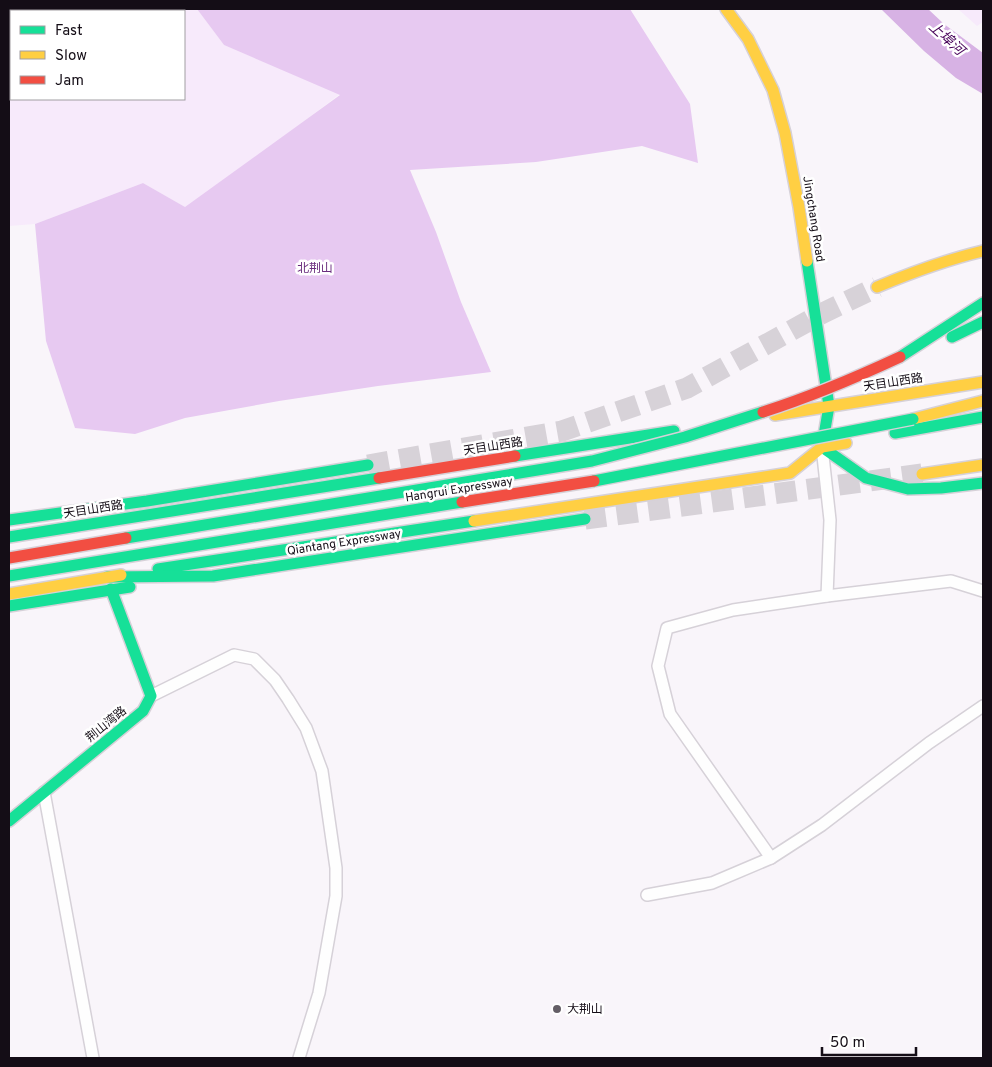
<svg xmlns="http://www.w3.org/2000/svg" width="992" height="1067" font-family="Overpass,'Noto Sans SC',sans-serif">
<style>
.built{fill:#f7eafb;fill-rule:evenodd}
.forest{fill:#e7c9f1}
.water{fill:#d7b2e4}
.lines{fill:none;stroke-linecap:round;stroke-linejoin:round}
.highway-tunnel{stroke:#d7d2d8;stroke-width:21;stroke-dasharray:21 11;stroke-linecap:butt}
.street-casing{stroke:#d6d1d8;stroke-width:14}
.fast-casing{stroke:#d6d1d8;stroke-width:14}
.slow-casing{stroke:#d6d1d8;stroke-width:14}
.jam-casing{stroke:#d6d1d8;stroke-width:14}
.street{stroke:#fefefe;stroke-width:11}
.fast{stroke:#16e098;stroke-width:11}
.slow{stroke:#ffcf43;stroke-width:11}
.jam{stroke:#f24e42;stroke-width:11}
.fast-bridge-casing{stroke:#d6d1d8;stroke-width:14;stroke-linecap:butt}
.jam-bridge-casing{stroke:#d6d1d8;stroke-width:14;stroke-linecap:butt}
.fast-bridge{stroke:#16e098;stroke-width:11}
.jam-bridge{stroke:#f24e42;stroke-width:11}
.poi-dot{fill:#645e66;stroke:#fff;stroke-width:2}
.labels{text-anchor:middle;stroke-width:5;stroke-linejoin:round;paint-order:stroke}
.street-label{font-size:12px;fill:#140d16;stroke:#fff}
.park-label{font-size:12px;fill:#6a2d7e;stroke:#fff}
.poi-label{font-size:12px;fill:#140d16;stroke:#fff;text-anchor:start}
.water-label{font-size:14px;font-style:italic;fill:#48045a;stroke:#fff}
</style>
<rect width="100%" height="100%" fill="#f9f5fa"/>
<g class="built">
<path d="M9,9H197L224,45L340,94L188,209L143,183L35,224L9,226ZM11,11H184V99H11Z"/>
<path d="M958,9H983V22L977,26Z"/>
</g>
<path class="forest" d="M197,9H630L690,104L698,163L642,146L536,162L410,170L436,232L461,302L491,372L378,386L279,401L185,418L135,434L75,428L46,341L35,224L143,183L185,207L340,95L224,45Z"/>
<path class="water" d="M881,9H928L944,24L983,53V94L956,78L924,51Z"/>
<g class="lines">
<g class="highway-tunnel">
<path d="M368,465L562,431L687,388L823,313L877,287"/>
<path d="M585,519L922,474"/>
</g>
<g class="street-casing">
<g id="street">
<path d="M822,447L830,520L827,596"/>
<path d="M151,696L234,655L254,659L275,680L288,699L306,728L322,771L336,868V896L319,993L299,1058"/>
<path d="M44,792L93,1058"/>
<path d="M771,858L822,825L929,743L983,706"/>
<path d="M647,895L712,883L771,858L670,714L658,666L667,628L733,610L827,596L951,581L983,591"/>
</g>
</g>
<g class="fast-casing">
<g id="fast">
<path d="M807,261L829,406L822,447L866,478L908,489L941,488L983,483"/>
<path d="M952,337L983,322"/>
<path d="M900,357L983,303"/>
<path d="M895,433L983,417"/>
<path d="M515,456L674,431"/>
<path d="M9,520L147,501L368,465"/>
<path d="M9,537L379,478"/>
<path d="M158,569L474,521"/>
<path d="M107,577L213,576L585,519"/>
<path d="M9,606L130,587"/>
<path d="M9,821L143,711L151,696L111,589"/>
</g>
</g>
<g class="slow-casing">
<g id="slow">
<path d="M726,9L748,39L773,90L785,133L799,207L807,261"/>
<path d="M877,287C913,272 945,260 983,251"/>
<path d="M775,415L983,382"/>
<path d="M913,419L983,401"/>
<path d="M922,474L983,465"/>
<path d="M474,521L790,473L822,447L846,443"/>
<path d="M9,594L121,575"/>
</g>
</g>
<g class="jam-casing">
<path id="jam" d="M379,478L515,456"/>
</g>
<use href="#street" class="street"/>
<use href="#fast" class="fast"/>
<use href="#slow" class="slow"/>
<use href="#jam" class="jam"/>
<g class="fast-bridge-casing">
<g id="fast-bridge">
<path d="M594,481L913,419"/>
<path d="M126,538L592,461L685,437L763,412"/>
<path d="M9,576L462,502"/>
</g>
</g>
<g class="jam-bridge-casing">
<g id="jam-bridge">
<path d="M763,412C810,397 855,378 900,357"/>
<path d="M462,502L594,481"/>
<path d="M9,558L126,538"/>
</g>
</g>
<use href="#fast-bridge" class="fast-bridge"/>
<use href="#jam-bridge" class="jam-bridge"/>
</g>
<circle class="poi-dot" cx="557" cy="1009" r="5"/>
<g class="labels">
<g class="street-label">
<text transform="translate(814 219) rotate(81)" y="4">Jingchang Road</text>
<text transform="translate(893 382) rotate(-9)" y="4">天目山西路</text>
<text transform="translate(493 446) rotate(-9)" y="4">天目山西路</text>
<text transform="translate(459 489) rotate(-9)" y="4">Hangrui Expressway</text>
<text transform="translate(93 509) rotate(-9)" y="4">天目山西路</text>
<text transform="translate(344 542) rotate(-9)" y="4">Qiantang Expressway</text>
<text transform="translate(106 724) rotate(-39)" y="4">荆山湾路</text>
</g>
<g class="park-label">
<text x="315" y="272">北荆山</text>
</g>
<g class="poi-label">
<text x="567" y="1013">大荆山</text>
</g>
<g class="water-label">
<text transform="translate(947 38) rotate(42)" y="5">上埠河</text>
</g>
</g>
<rect width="992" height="1067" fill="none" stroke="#140d16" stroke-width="20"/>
<rect x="10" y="10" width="175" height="90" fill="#ffffff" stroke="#a19ea2"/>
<rect x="20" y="26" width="25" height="8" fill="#16e098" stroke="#a19ea2"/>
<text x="55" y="35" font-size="15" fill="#140d16">Fast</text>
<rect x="20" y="51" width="25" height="8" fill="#ffcf43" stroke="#a19ea2"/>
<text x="55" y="60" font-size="15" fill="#140d16">Slow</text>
<rect x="20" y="76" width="25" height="8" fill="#f24e42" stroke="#a19ea2"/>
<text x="55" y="85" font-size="15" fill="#140d16">Jam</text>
<path d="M822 1047v8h94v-8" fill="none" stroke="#140d16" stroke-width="2.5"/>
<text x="830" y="1047" font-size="15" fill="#140d16" stroke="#ffffff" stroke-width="4" paint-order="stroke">50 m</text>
</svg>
